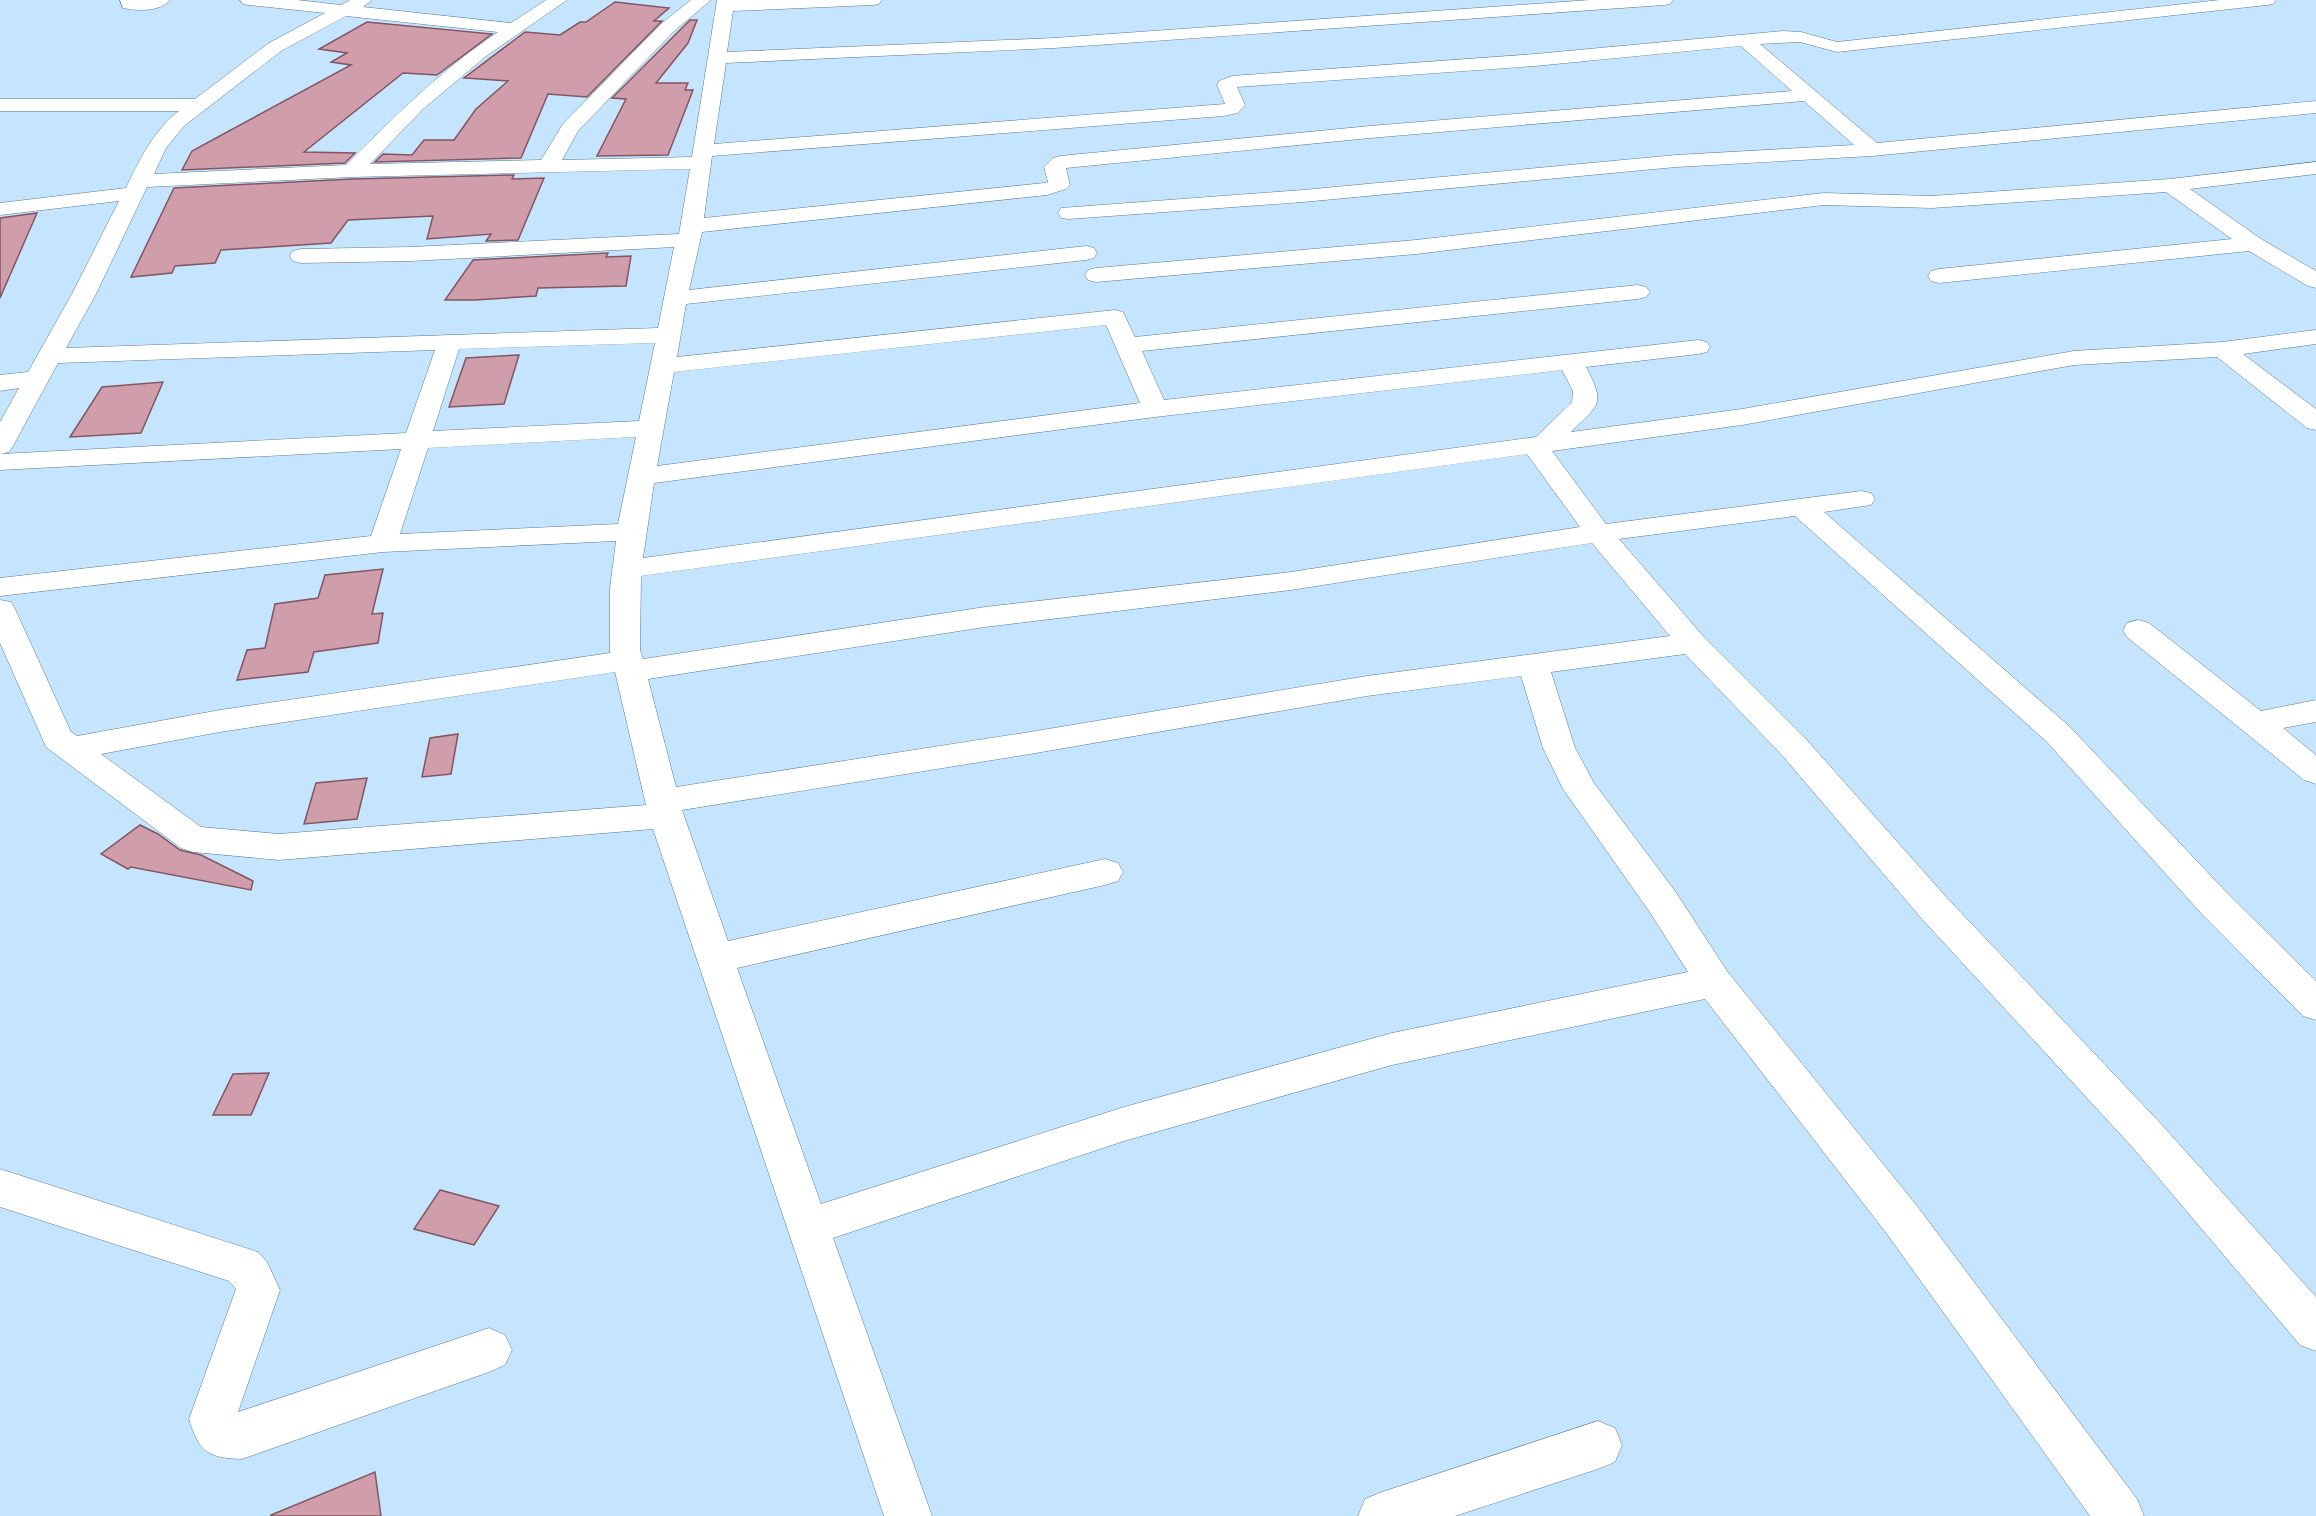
<svg xmlns="http://www.w3.org/2000/svg" width="2316" height="1516" font-family="Barlow,sans-serif">
<style>
.building{fill:#d09eaa;stroke:#825561;stroke-width:1.5}
.lines{fill:none;stroke-linecap:round;stroke-linejoin:round}
.minor-casing{stroke:#557a97;stroke-width:1}
.minor{fill:#fff;fill-rule:evenodd}
</style>
<rect width="100%" height="100%" fill="#c5e5ff"/>
<g class="building">
<path d="M615,2L669,8L654,21H662L587,97L548,94L521,158L375,162L383,154L412,155L424,140H454L476,109L508,81L464,78L525,32L560,35L580,22H586Z"/>
<path d="M690,20H697L688,43L656,83H688L685,90H693L668,155L597,156L626,99L612,98Z"/>
<path d="M367,22L492,34L437,75L403,73L304,152L355,153L345,163L182,170L192,151L351,65L331,62L347,53L319,49Z"/>
<path d="M514,175L512,179L544,178L518,240L486,241L491,234L427,239L433,216L348,220L331,243L221,250L215,263L175,266L172,273L131,277L174,188L352,179Z"/>
<path d="M37,213L0,298V218Z"/>
<path d="M608,253L606,257L631,256L626,286L538,288L536,296L475,300H445L473,260Z"/>
<path d="M519,355L504,404L449,407L466,358Z"/>
<path d="M163,382L141,433L70,437L102,387Z"/>
<path d="M383,569L372,614L383,613L378,643L314,652L308,672L237,680L247,650L265,648L275,604L318,598L325,575Z"/>
<path d="M458,734L451,774L422,777L430,738Z"/>
<path d="M367,778L357,819L304,824L316,783Z"/>
<path d="M140,825L158,834L180,850L201,855L253,881L251,890L131,867L128,869L101,854Z"/>
<path d="M269,1073L251,1115H213L233,1074Z"/>
<path d="M440,1190L499,1206L474,1245L414,1229Z"/>
<path d="M375,1472L381,1516H271V1515Z"/>
</g>
<g class="lines">
<g class="minor-casing">
<g id="minor">
<path d="M120,0H170C160,12 137,11 123,8Z"/>
<path d="M240,0H297L341,5L350,0H372L363,7L511,23L546,0H567L485,57L423,109L370,164L541,160L563,124L661,24L691,0H711L673,32L578,131L562,160L692,157L717,0H882L879,4L873,5L733,11L727,52L1054,38L1590,0H1673L1670,4L1664,5L1054,48L726,63L714,144L1225,104L1217,85L1219,81L1232,76L1535,54L1783,31L1801,32L1837,42L2220,0H2276L2273,4L2267,5L1837,52L1800,42L1760,44L1877,143L2316,101V113L1872,156L1676,167L1303,202L1069,219L1061,218L1058,213L1061,208L1303,190L1676,155L1854,145L1804,101L1370,138L1066,168L1070,185L1066,189L1047,195L702,232L689,290L1086,246L1094,248L1097,253L1094,258L1086,260L686,304L677,357L1115,310L1123,312L1135,337L1638,285L1646,287L1650,292L1646,297L1638,299L1142,351L1164,400L1698,340L1707,342L1710,347L1707,352L1698,354L1586,367C1606,405 1599,404 1571,432L1742,409L2074,351L2222,342L2316,330V344L2243,354L2316,409V430L2307,428L2217,357L2074,365L1742,425L1552,451L1606,524L1861,491L1871,493L1875,499L1871,505L1824,512L2069,726L2227,893L2316,981V1020L2303,1016L2201,913L2047,742L1795,516L1619,539L1703,636L1805,738L1948,899L2162,1125L2316,1297V1351L2300,1345L2134,1149L1922,919L1781,754L1685,654L1551,672L1575,748L1594,783L1675,891L1727,971L1917,1206L2137,1499L2144,1516H2090L1887,1234L1705,999L1392,1065L1124,1141L833,1238L932,1516H884L653,829L279,860L193,852L181,848L46,747L0,643V600L11,602L15,609L71,732L77,736L220,710L610,653V588L616,541L383,552L0,596V578L371,536L401,449L0,470V454L406,433L435,350L58,363L13,446L9,452L0,454V422L19,388L0,391V375L28,372L72,294L119,201L0,215V203L126,188C140,159 153,131 179,111H0V99H195L269,43L325,13L249,5L243,4ZM346,16L498,32C441,70 394,117 346,165L154,174L166,148L184,126L281,51ZM1741,46L1792,91L1370,126L1060,156L1053,158L1044,167L1048,182L1044,183L704,218L712,156L1223,116L1238,113L1245,105L1237,87L1535,66ZM690,169L679,234L411,247L301,249L293,251L290,256L293,261L301,263L411,261L674,247L658,328L66,348L96,294L147,187L352,177ZM1106,325L1140,403L657,466L674,372ZM655,343L639,421L433,431L459,349ZM1562,370L1573,391L1572,402L1536,437L643,558L654,483L1155,417ZM636,437L618,524L400,534L428,448ZM1527,454L1580,527L1291,572L985,607L643,659L640,650L641,576ZM1592,543L1670,636L1367,676L1030,732L676,787L648,679L985,627L1291,590ZM615,672L646,805L279,834L201,827L101,754L220,732ZM1521,676L1543,748L1563,789L1649,911L1688,972L1392,1033L1124,1107L821,1204L737,968L1105,885L1118,881L1123,872L1118,863L1105,859L728,941L682,810L1030,754L1367,696Z"/>
<path d="M2316,162V174L2190,189L2261,239L2316,271V288L2308,286L2249,251L1939,283L1931,281L1928,276L1931,271L1939,269L2232,239L2166,192L1932,208L1824,205L1416,254L1096,282L1088,280L1085,275L1088,270L1096,268L1416,240L1824,193L1932,196L2170,179Z"/>
<path d="M2138,620L2149,623L2261,711L2316,700V722L2283,728L2316,755V784L2304,780L2127,637L2123,630L2127,623Z"/>
<path d="M0,1169L258,1252L267,1262L280,1290L238,1412L489,1328L505,1335L512,1350L505,1365L489,1372L242,1459C208,1458 199,1452 189,1419L236,1289L229,1281L0,1207Z"/>
<path d="M1598,1421L1615,1428L1622,1445L1615,1462L1598,1469L1455,1516H1358L1365,1499L1382,1492Z"/>
</g>
</g>
<use href="#minor" class="minor"/>
</g>
</svg>
